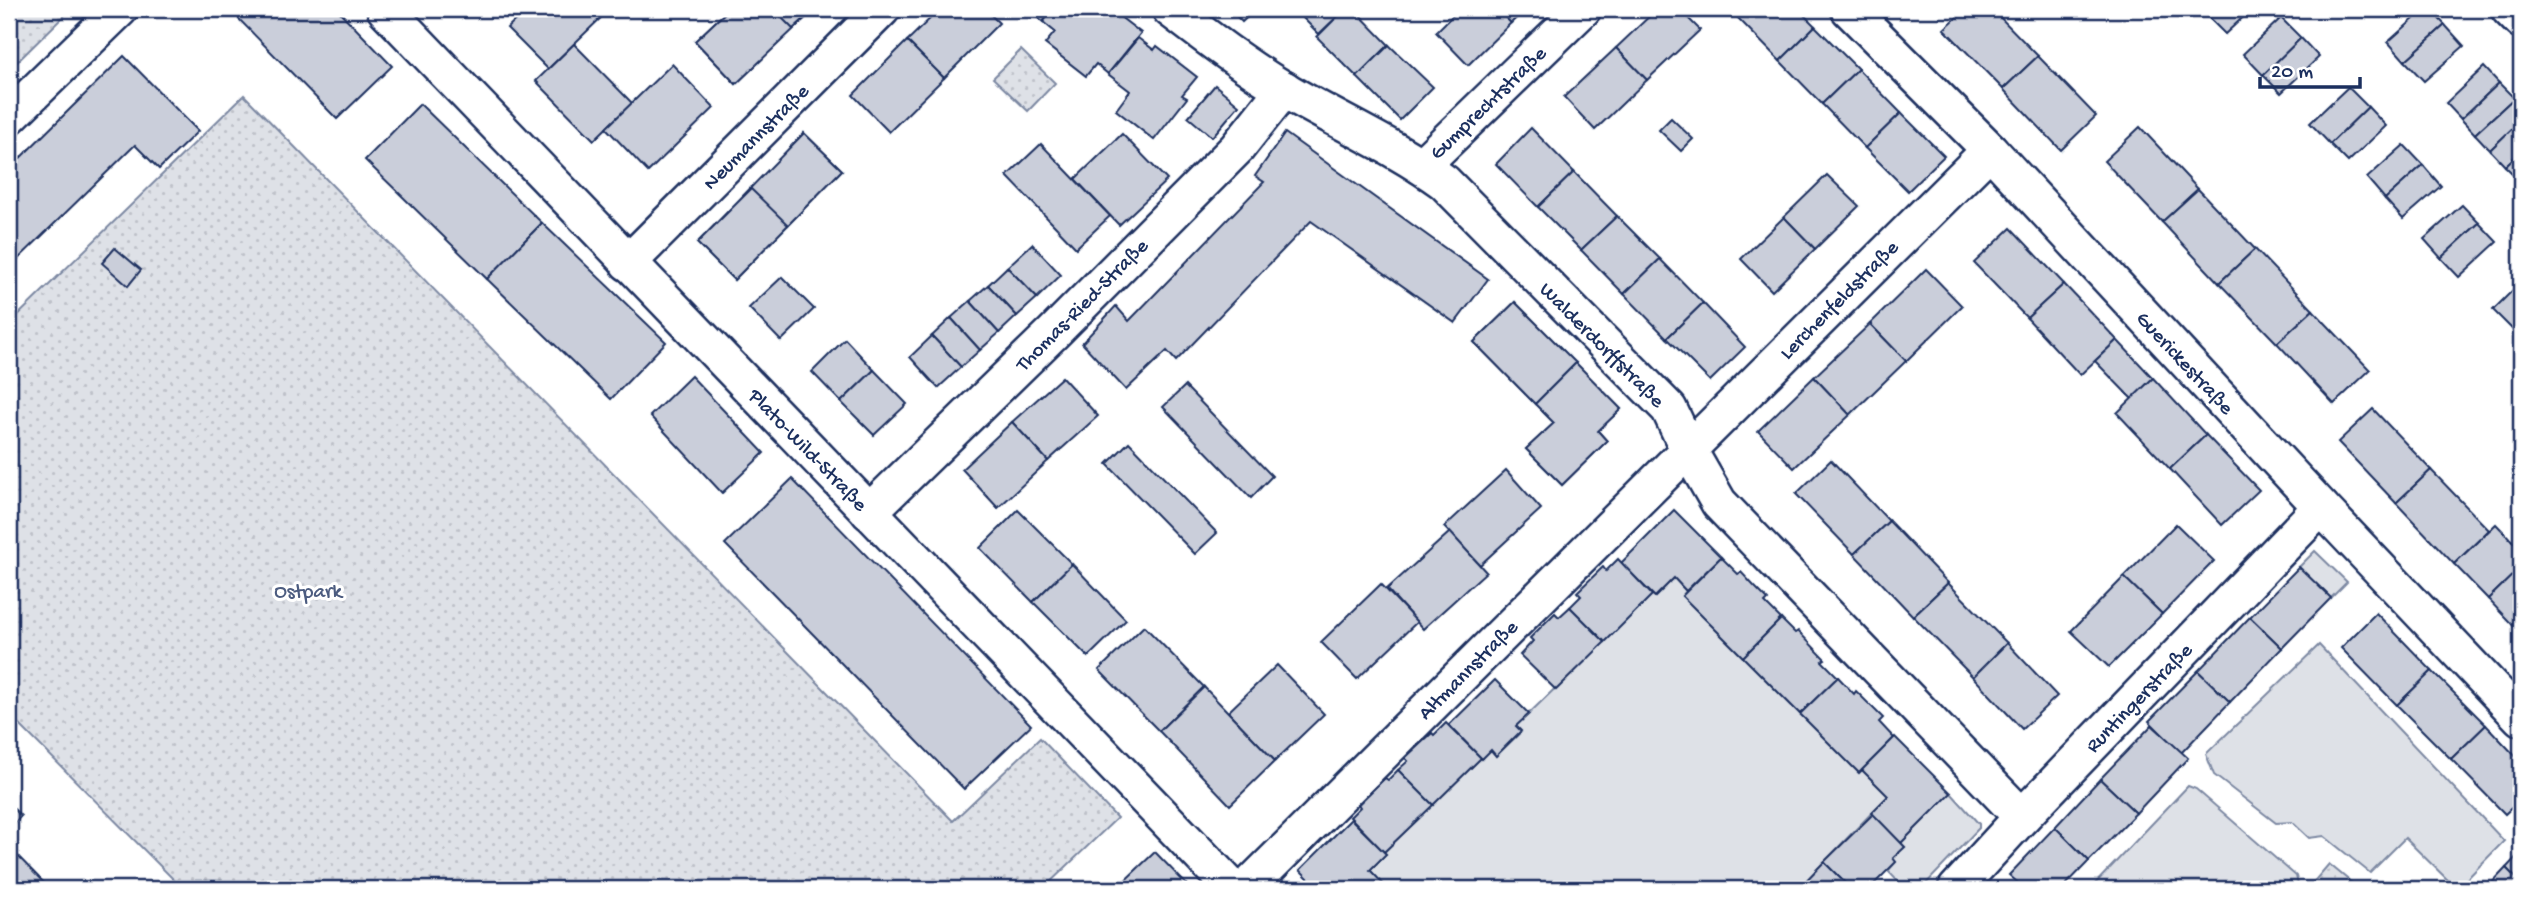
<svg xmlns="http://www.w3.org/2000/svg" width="2530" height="898" font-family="'Gochi Hand',sans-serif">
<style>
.green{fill:#dee1e7;stroke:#7c88a2;stroke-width:2}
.park{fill:url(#park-dots);stroke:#7c88a2;stroke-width:2}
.building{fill:#caceda;stroke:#1b2f5e;stroke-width:2}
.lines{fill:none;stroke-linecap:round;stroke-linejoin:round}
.minor-casing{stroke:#1b2f5e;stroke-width:40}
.minor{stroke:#fff;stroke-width:35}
.labels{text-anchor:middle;stroke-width:6;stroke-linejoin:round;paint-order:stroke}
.street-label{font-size:21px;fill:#1b2f5e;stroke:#fff}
.park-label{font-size:21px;fill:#4c5c80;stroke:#fff}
</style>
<defs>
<pattern id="park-dots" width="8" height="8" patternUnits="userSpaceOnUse" patternTransform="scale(1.75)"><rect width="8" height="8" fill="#dee1e7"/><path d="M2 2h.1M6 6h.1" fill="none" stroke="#bec1c9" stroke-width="1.8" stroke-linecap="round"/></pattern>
</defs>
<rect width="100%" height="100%" fill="#fff"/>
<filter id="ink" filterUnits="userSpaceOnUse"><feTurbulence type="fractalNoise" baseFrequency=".0143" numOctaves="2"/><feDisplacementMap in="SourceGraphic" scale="14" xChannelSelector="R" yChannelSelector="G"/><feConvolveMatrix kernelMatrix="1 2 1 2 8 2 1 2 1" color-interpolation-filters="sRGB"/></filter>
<g filter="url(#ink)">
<g class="green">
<path d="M2315,551L2347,582L2331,598L2299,567Z"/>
<path d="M1674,578L1686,591L1682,596L1858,772L1862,770L1888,796L1798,889H1388L1370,870L1386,854L1384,852L1481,758L1491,750L1496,756L1521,732L1516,726L1652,595L1655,597Z"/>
<path d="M2319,645L2504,841L2457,889L2405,838L2370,873L2324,836L2309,838L2292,822L2276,823L2214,775L2206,754Z"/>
<path d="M2188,786L2196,789L2296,876L2299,889H2090Z"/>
<path d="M1951,793L1979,824V828L1921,889H1905L1888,871L1896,862L1893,858L1905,847L1901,843Z"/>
</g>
<g class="park">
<path d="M9,9H71L9,70Z"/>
<path d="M1021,50L1055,83L1028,111L993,78Z"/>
<path d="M244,95L953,821L1040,738L1117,818L1043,889H877L873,886L870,889H183L9,714V324Z"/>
<path d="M2329,864L2352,883L2348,889H2314L2310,886Z"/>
</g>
<g class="building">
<path d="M229,9H337L392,66L337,119Z"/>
<path d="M527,9H610L548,69L507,28Z"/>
<path d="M729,9H773L793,29L736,84L695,41Z"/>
<path d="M729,9H815L736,84L695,41Z"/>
<path d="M773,9H815L793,29Z"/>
<path d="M940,9H985L999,23L944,78L907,41Z"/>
<path d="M1026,9H1054L1043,22Z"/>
<path d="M1054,9H1110L1141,33L1108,74L1096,64L1086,76L1045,44L1055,32L1043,22Z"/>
<path d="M1230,9H1256L1242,22Z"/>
<path d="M1294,9H1345L1319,34Z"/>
<path d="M1345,9H1354L1389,45L1357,77L1317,37Z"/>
<path d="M1459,9H1497L1511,23L1468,65L1436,32Z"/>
<path d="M1497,9H1526L1511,23Z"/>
<path d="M1657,9H1679L1700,30L1647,80L1616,48Z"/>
<path d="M1745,9H1798L1815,26L1780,61L1737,17Z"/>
<path d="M1966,9H1992L2038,56L2003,89L1944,29Z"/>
<path d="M2214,9H2252L2225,34L2207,16Z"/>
<path d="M2425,9H2430L2445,25L2405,61L2388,42Z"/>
<path d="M2281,18L2301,38L2263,75L2243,54Z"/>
<path d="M2445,25L2464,46L2424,81L2405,61Z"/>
<path d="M1815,26L1858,69L1822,104L1780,61Z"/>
<path d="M1138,38L1154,50L1157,46L1197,77L1182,95L1187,98L1154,140L1116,110L1130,91L1108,74Z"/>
<path d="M2301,38L2319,57L2281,93L2263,75Z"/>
<path d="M907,41L944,78L889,132L853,95Z"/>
<path d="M574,44L632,103L594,140L536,81Z"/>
<path d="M1389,45L1433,87L1400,120L1357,77Z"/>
<path d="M1616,48L1647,80L1595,130L1564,97Z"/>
<path d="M124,56L198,131L159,169L135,145L9,268V169Z"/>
<path d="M2038,56L2096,116L2061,150L2003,89Z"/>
<path d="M672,64L714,108L648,172L606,128Z"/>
<path d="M2484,67L2499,83L2461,119L2446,103Z"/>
<path d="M1858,69L1901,113L1865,148L1822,104Z"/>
<path d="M2499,83L2514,98L2475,134L2461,119Z"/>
<path d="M1215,85L1239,105L1212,137L1188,117Z"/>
<path d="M2348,87L2368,107L2330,144L2310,123Z"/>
<path d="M2514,98L2521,106V120L2490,150L2475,134Z"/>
<path d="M420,104L542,223L487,279L365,160Z"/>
<path d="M2368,107L2386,126L2348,162L2330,144Z"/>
<path d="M1901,113L1944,156L1908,191L1865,148Z"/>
<path d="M1671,118L1693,139L1681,151L1659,130Z"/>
<path d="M2521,120V151L2505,166L2490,150Z"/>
<path d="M2140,127L2198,189L2162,222L2104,161Z"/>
<path d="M1531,128L1574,172L1538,207L1496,164Z"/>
<path d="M804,133L842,170L788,225L751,189Z"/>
<path d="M804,133L842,170L734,280L697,243Z"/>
<path d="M1285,133L1488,279L1455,323L1311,221L1176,361L1167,351L1126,390L1082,343L1116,306L1129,321L1264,182L1255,176Z"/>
<path d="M1122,134L1167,180L1119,225L1075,179Z"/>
<path d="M1041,144L1110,216L1076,248L1007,176Z"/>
<path d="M2404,145L2423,165L2385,199L2367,178Z"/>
<path d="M2521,151V180L2520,181L2505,166Z"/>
<path d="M2423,165L2441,186L2403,219L2385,199Z"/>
<path d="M1574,172L1617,216L1581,250L1538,207Z"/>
<path d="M1827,175L1859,206L1815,249L1784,217Z"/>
<path d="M751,189L788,225L734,280L697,243Z"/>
<path d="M2198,189L2255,249L2219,283L2162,222Z"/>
<path d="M2462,205L2479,223L2441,258L2424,239Z"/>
<path d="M1617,216L1660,259L1624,294L1581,250Z"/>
<path d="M1784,217L1815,249L1772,291L1741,259Z"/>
<path d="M542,223L666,342L611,399L487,279Z"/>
<path d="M2479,223L2497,242L2459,277L2441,258Z"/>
<path d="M2011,228L2064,284L2027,318L1974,263Z"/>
<path d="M1032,244L1061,275L1037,298L1007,267Z"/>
<path d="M115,248L141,270L128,286L102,263Z"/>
<path d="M2255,249L2313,310L2277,343L2219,283Z"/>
<path d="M1660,259L1703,303L1667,338L1624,294Z"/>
<path d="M1007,267L1037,298L1017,316L988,285Z"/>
<path d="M1926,269L1962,306L1906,361L1870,324Z"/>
<path d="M782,277L814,309L781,341L749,308Z"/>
<path d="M2521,282V320L2512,329L2493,310Z"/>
<path d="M2064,284L2117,340L2080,375L2027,318Z"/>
<path d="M988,285L1017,316L999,333L970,301Z"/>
<path d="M970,301L999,333L980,350L951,318Z"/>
<path d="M1515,302L1621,409L1598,431L1607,441L1562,485L1526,449L1554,423L1474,342Z"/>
<path d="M1515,302L1576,363L1535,404L1474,342Z"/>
<path d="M1703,303L1745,347L1710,381L1667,338Z"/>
<path d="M2313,310L2370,370L2334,404L2277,343Z"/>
<path d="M951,318L980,350L961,367L932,336Z"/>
<path d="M2521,320V339L2512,329Z"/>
<path d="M1870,324L1906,361L1850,415L1814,377Z"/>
<path d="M932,336L961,367L938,388L910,357Z"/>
<path d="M845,339L874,370L841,402L812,372Z"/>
<path d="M2117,340L2153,378L2132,399L2095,361Z"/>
<path d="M1576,363L1621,409L1598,431L1607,441L1562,485L1526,449L1554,423L1535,404Z"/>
<path d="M874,370L907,404L874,435L841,402Z"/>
<path d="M691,376L764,453L722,493L650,416Z"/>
<path d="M1062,377L1098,416L1048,461L1012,422Z"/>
<path d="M1814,377L1850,415L1794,468L1758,431Z"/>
<path d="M2153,378L2206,435L2170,469L2117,413Z"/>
<path d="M1185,386L1272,476L1251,498L1163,407Z"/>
<path d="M2373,409L2431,470L2396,503L2338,442Z"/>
<path d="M1012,422L1048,461L998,508L962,469Z"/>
<path d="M2206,435L2259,490L2222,525L2170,469Z"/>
<path d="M1129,442L1217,533L1195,554L1107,464Z"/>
<path d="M1831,460L1889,521L1854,554L1796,494Z"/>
<path d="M1506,470L1541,509L1480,565L1444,527Z"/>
<path d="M2431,470L2489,530L2454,564L2396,503Z"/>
<path d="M792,479L1031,725L964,789L725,544Z"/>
<path d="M1018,510L1072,564L1033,602L980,548Z"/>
<path d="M1674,510L1721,557L1686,591L1674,578L1655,597L1621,563Z"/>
<path d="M1889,521L1948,583L1913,616L1854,554Z"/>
<path d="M2176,524L2214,561L2162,614L2124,577Z"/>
<path d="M2496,524L2521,550V567L2488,599L2454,564Z"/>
<path d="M1450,532L1486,572L1423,629L1387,589Z"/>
<path d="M1721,557L1738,574L1741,572L1754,586L1768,600L1765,603L1781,619L1743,657L1682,596Z"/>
<path d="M1618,559L1652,595L1605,642L1570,607L1581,596L1577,592L1603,567L1606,571Z"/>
<path d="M1072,564L1126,620L1088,657L1033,602Z"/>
<path d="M2299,567L2331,598L2282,648L2250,617Z"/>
<path d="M2521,567V634L2488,599Z"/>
<path d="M2124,577L2162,614L2109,667L2071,631Z"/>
<path d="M1948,583L2007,643L1973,677L1913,616Z"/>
<path d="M1381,584L1417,622L1357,679L1321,642Z"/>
<path d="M1570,607L1605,642L1556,690L1520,655L1533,641L1530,638L1555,613L1559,617Z"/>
<path d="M2376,613L2432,671L2397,705L2341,648Z"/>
<path d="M2250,617L2282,648L2230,702L2198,671Z"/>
<path d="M1781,619L1795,633L1798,631L1825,659L1822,661L1838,677L1800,714L1743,657Z"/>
<path d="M1144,626L1204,687L1159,731L1099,670Z"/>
<path d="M2007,643L2057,696L2022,729L1973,677Z"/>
<path d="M1277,665L1324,714L1275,761L1228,712Z"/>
<path d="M2198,671L2230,702L2181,753L2149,721Z"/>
<path d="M2432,671L2486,725L2451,759L2397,705Z"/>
<path d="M1838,677L1854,694L1856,691L1883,718L1879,722L1894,738L1859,773L1800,714Z"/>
<path d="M1495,680L1529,714L1516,726L1521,731L1496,756L1491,750L1482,759L1449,725Z"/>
<path d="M1204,687L1275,761L1230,805L1159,731Z"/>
<path d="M1446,723L1481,758L1433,805L1398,770L1408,761L1405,758L1432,733L1434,735Z"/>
<path d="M2152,725L2188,758L2136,813L2100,779Z"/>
<path d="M2486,725L2521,762V799L2505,814L2451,759Z"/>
<path d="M1895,737L1951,793L1901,843L1871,813L1888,796L1862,770Z"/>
<path d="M1398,770L1433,805L1384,852L1350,817L1360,807L1358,804L1385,778L1388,780Z"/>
<path d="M2100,779L2136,813L2089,861L2055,827Z"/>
<path d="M9,804L21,816L9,829Z"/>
<path d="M1873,814L1905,847L1893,858L1896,862L1871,887L1869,885L1865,889H1851L1824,862Z"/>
<path d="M1351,819L1386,854L1370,870L1388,889H1319L1300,870Z"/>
<path d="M2055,827L2089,861L2062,889H2025L2009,875Z"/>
<path d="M9,847L50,889H9Z"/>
<path d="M1155,852L1191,889H1116Z"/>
<path d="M2521,852V883L2506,868Z"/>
<path d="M1824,862L1851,889H1798Z"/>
<path d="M2506,868L2521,883V889H2486Z"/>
</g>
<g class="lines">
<g class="minor-casing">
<g id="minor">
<path d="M385,9L1233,889"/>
<path d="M1170,9C1207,37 1244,66 1285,90C1337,121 1395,146 1444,182L1669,409L1688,449L1719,503L2022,817"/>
<path d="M1849,9L1990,150L2321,507L2521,718"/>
<path d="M2509,9L2521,21"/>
<path d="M9,117L120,9"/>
<path d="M1421,166L1583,9"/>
<path d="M628,263L882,9"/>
<path d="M869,512L1053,333L1237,148L1284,89"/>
<path d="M1246,889L1990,150"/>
<path d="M1956,889L2022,817L2321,507"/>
</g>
</g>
<use href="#minor" class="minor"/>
</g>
</g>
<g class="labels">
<g class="street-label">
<text transform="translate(1487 102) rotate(-44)" y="7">Gumprechtstraße</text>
<text transform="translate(755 136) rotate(-45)" y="7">Neumannstraße</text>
<text transform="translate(1838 299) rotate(-45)" y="7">Lerchenfeldstraße</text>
<text transform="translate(1081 304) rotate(-45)" y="7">Thomas-Ried-Straße</text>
<text transform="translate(1603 344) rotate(45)" y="7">Walderdorffstraße</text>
<text transform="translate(2186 362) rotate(47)" y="7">Guerickestraße</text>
<text transform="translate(809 449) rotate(46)" y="7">Plato-Wild-Straße</text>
<text transform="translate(1467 669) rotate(-45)" y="7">Altmannstraße</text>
<text transform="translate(2138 697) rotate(-46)" y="7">Runtingerstraße</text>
</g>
<g class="park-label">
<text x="308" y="597">Ostpark</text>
</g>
</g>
<rect width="2530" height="898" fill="none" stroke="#fff" stroke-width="35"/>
<rect x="18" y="18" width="2495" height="863" fill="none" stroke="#1b2f5e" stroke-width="2.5" filter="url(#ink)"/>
<path d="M2260 77v10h100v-10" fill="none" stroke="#1b2f5e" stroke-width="3.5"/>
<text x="2271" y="77" font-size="21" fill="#1b2f5e" stroke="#ffffff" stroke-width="5" paint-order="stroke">20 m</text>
</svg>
